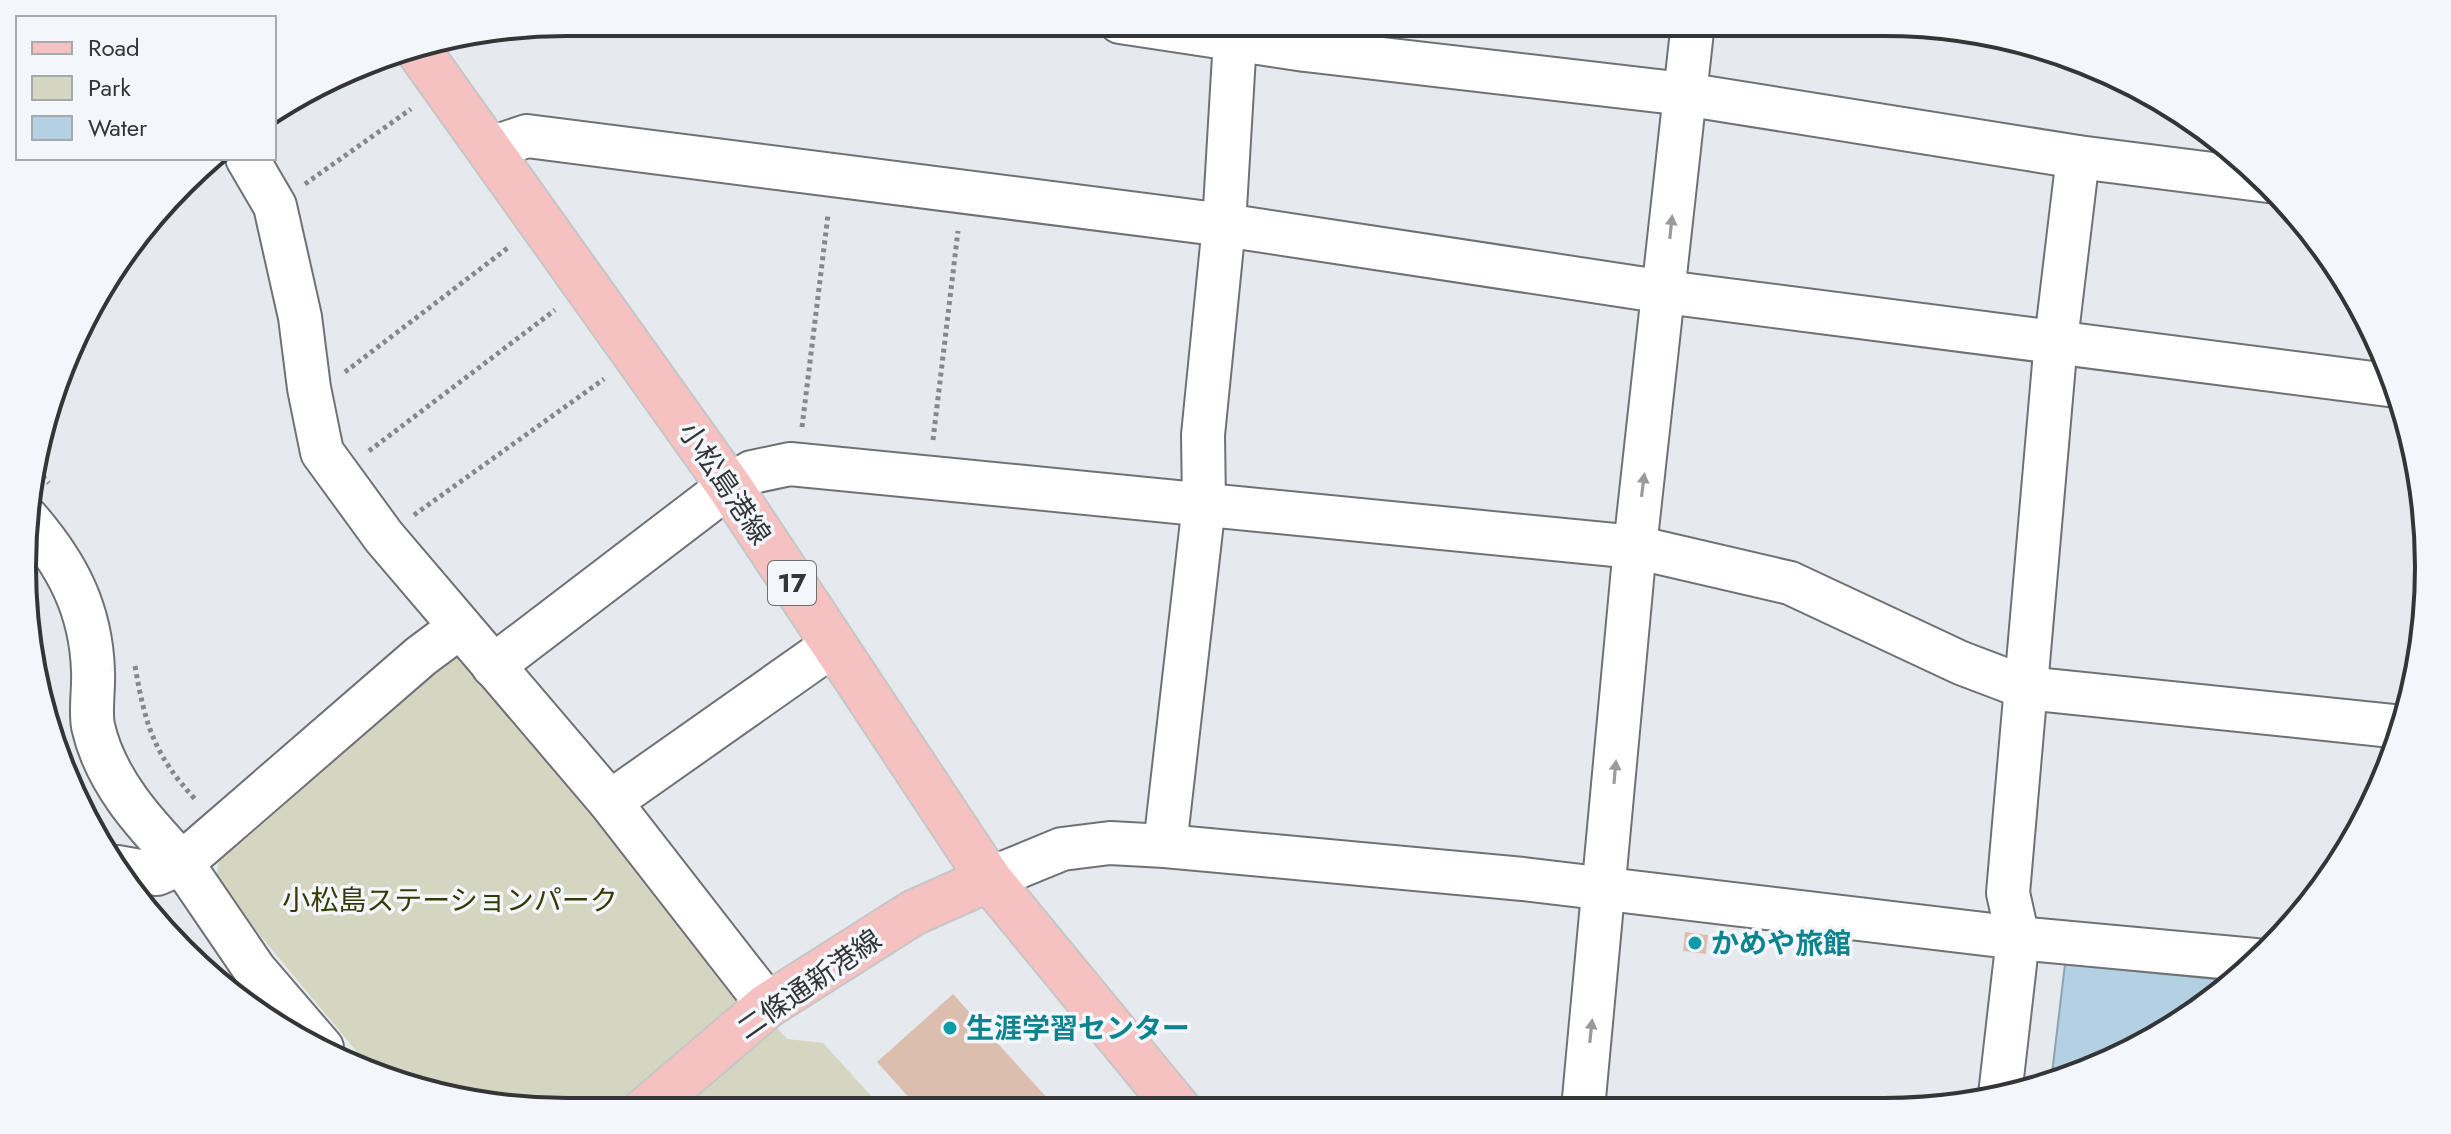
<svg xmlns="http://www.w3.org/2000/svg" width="2451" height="1134" font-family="Jost,'Noto Sans JP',sans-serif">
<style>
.green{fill:#d4d6c2}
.water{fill:#b4d1e4;stroke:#8da2b0;stroke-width:2}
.building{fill:#dbbead}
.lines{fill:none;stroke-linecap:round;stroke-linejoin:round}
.minor-casing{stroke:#6e7175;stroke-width:46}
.major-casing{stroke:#c6c6c7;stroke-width:48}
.path{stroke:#86898b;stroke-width:5;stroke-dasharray:4 4;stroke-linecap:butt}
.minor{stroke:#fff;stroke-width:42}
.major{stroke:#f5c2c1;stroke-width:44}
.oneway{fill:#999a9a}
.culture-dot{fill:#0f9aa8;stroke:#f3f7fc;stroke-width:3}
.labels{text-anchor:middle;stroke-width:7;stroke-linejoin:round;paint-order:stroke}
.shield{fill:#f3f7fc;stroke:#6d6f71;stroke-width:2}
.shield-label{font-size:26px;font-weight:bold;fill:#333536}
.street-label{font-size:28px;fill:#333536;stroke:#f3f7fc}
.park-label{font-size:28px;fill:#373903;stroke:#f3f7fc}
.culture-label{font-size:28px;font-weight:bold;fill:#0d838f;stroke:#f3f7fc;text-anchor:start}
.rim{fill:none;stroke:#333536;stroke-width:4}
</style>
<rect width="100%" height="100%" fill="#e6eaee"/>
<path class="green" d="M453,655L474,662L723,969L787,1039L823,1043L885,1111L567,1112L460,1101L377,1076L234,904L217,874L219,853Z"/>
<path class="water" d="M2065,964L2234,981L2216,999L2093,1070L2051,1082Z"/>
<g class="building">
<path d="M1685,932L1708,935L1706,954L1683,951Z"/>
<path d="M953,994L1058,1110L921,1111L877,1062Z"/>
</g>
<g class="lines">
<g class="minor-casing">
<g id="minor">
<path d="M1120,22L1305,50L1684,94L2078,157L2268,181"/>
<path d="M491,148L527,136L1224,225L1665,292L2396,386"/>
<path d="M247,158L275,206L300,317L309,388L322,452L384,537L610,802L768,1005"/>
<path d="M27,518C67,564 91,609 93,671C94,689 90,709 93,726C105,781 145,824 182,863L421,656L460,627"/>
<path d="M493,666L729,486L752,472L790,464L1635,547L1790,583L1961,663L2027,688L2402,727"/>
<path d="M610,802L833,645"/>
<path d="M1165,846L1204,504L1203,435L1224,225L1236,22"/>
<path d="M117,867L157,874L182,863L255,970L322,1048"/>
<path d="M989,879L1062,849L1110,843L1165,846L1523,879L2018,938L2255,960"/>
<path d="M2000,1095L2018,938L2008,893L2056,341L2078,157"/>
<path d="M1583,1109L1635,547L1693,22"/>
</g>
</g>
<g class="major-casing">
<g id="major">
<path d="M416,47L729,486L989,879L1179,1110"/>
<path d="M643,1112L768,1005L913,913L989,879"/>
</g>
</g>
<g class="path">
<path d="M305,184L411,109"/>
<path d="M345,372L509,247"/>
<path d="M802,427L828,215"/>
<path d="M933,440L958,231"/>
<path d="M369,451L555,310"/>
<path d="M32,464L49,483"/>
<path d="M414,515L604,379"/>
<path d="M135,666C145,724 154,755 195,799"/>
</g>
<use href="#minor" class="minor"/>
<use href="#major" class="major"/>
</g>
<defs><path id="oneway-solid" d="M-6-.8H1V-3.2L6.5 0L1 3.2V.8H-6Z" transform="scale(2)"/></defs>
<g class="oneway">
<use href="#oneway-solid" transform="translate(1671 227) rotate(-84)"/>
<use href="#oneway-solid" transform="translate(1643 485) rotate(-83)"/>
<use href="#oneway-solid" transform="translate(1615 772) rotate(-85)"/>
<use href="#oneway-solid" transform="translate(1591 1031) rotate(-84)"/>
</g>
<g class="culture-dot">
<circle cx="1695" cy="943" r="8"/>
<circle cx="950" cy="1028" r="8"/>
</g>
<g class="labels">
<rect class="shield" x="768" y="561" width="48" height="44" rx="6"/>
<g class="shield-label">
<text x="792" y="592">17</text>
</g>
<g class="street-label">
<text transform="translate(725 483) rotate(56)" y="10">小松島港線</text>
<text transform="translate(809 984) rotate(-35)" y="10">二條通新港線</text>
</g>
<g class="park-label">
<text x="450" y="910">小松島ステーションパーク</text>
</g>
<g class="culture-label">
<text x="1711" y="953">かめや旅館</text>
<text x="966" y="1038">生涯学習センター</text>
</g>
</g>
<path d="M0 0H2451V1134H0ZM567 36H1884A531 531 0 0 1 2415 567V567A531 531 0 0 1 1884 1098H567A531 531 0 0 1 36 567V567A531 531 0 0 1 567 36Z" fill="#f3f7fc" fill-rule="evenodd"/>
<path class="rim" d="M567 36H1884A531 531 0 0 1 2415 567V567A531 531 0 0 1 1884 1098H567A531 531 0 0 1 36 567V567A531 531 0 0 1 567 36Z"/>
<rect x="16" y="16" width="260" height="144" fill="#f3f7fc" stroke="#a6a9ad" stroke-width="2"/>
<rect x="32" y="42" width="40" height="12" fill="#f5c2c1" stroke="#a6a9ad" stroke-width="2"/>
<text x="88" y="56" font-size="24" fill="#333536">Road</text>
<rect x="32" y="76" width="40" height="24" fill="#d4d6c2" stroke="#a6a9ad" stroke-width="2"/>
<text x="88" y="96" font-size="24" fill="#333536">Park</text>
<rect x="32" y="116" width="40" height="24" fill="#b4d1e4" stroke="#a6a9ad" stroke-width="2"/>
<text x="88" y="136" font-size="24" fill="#333536">Water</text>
</svg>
